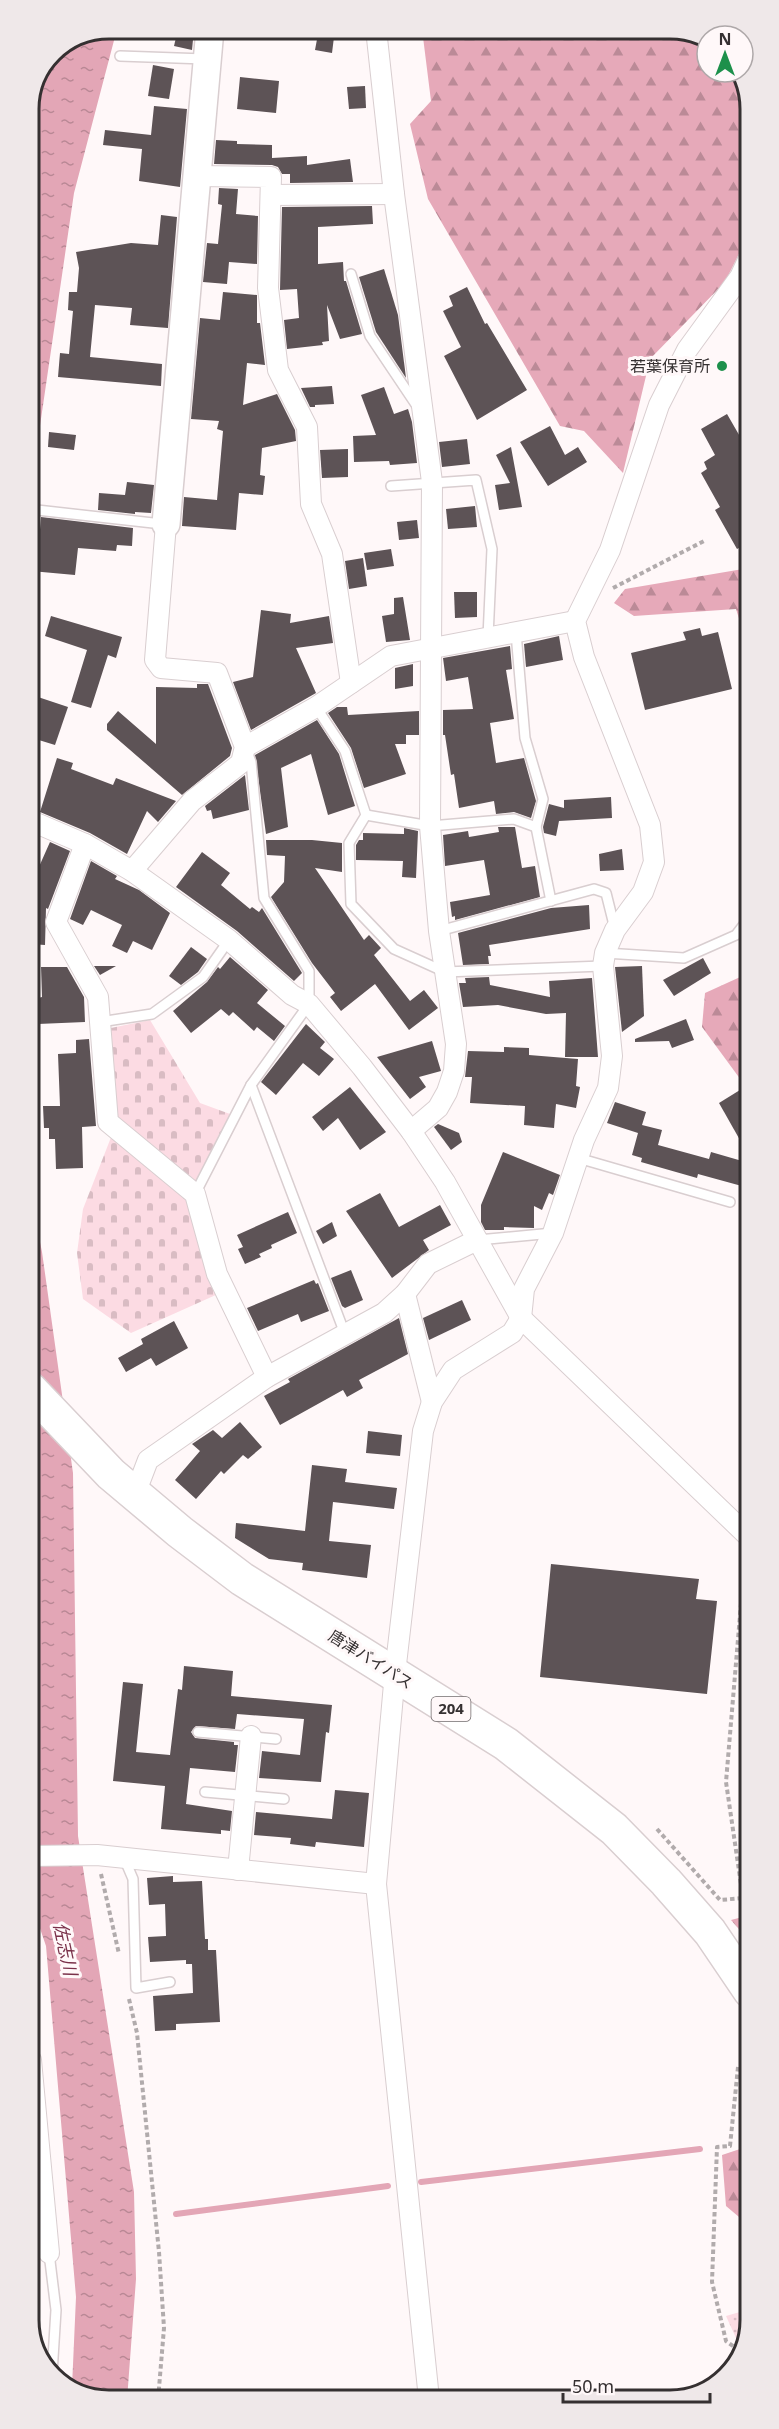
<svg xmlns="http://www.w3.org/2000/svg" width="779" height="2429" font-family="'Noto Sans','Noto Sans JP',sans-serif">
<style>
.grass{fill:url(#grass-dots)}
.forest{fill:url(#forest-firs)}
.cemetery{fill:url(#cemetery-stones)}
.water{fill:url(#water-ripples)}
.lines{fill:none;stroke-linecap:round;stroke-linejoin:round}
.stream{stroke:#e3a6b6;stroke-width:6}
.building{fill:#5d5356}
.lane-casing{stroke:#d9ced0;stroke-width:12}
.street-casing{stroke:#d9ced0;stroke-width:22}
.secondary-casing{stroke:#d9ced0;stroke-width:30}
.highway-casing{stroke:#d9ced0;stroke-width:36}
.path{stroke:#b1abac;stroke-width:4;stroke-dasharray:4.5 3;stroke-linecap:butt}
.lane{stroke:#fff;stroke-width:9}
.street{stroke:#fff;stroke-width:20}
.secondary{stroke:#fff;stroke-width:27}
.highway{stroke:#fff;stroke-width:33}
.poi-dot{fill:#1d904b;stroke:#fff8f9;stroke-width:2}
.labels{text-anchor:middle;stroke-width:6;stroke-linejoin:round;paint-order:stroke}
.shield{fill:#fff8f9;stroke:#726c6d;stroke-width:1.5}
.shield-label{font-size:15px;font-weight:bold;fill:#353031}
.poi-label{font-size:16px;fill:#353031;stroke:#fff8f9;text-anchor:end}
.street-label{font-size:16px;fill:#353031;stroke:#fff8f9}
.water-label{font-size:18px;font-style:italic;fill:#7a314a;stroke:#fff8f9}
.rim{fill:none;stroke:#353031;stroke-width:3}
</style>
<defs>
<pattern id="grass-dots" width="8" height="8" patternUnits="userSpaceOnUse" patternTransform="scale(1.5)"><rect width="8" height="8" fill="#fcdbe3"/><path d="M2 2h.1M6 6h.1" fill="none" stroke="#d9bcc3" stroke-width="1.8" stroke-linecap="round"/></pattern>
<pattern id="forest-firs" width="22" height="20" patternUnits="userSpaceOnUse" patternTransform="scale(1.5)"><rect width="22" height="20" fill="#e6a9b9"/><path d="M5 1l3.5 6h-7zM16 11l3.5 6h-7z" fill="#bb8a97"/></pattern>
<pattern id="cemetery-stones" width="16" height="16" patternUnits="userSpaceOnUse" patternTransform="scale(1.5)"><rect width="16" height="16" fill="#fcdbe3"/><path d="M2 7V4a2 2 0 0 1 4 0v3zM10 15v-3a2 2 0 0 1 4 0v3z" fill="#d9bcc3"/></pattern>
<pattern id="water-ripples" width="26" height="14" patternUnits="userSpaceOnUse" patternTransform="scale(1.5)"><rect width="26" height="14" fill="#e3a6b6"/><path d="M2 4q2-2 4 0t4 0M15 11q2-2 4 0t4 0" fill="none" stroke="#b98895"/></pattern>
</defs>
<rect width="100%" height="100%" fill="#fff8f9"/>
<path class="grass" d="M750,2309V2320L743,2343L736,2338L726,2316Z"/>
<g class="forest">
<path d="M422,29H676L707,42V72H738L748,89V236L725,282L650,359L623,473L584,431L560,426L428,199L410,124L431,101Z"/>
<path d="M743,569L748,573L749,650L736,609L634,616L614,603L625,589Z"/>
<path d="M749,973V1091L702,1027L705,993Z"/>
<path d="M750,1915V1942L731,1920Z"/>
<path d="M740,2081L750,2083V2215L739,2217L726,2206L722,2155L740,2149Z"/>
</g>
<path class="cemetery" d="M150,1020L200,1103L230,1114L189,1197L218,1294L131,1333L83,1299L77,1253L83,1209L117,1122L106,1029Z"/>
<g class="water">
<path d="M109,29H117L74,193L29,501V104L52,52Z"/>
<path d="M30,1192L42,1252L73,1473L78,1836L134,2192L136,2279L127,2400H103L72,2387L76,2297L46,1946L31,1902Z"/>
</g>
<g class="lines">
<g class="stream">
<path d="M421,2182L700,2149"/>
<path d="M176,2214L388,2186"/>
</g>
</g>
<g class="building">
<path d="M178,29H194L192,50L174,46Z"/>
<path d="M319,29H335L332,53L315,50Z"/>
<path d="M153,65L174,69L169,99L148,96Z"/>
<path d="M240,77L279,81L276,113L237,109Z"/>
<path d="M365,86L366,108L349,109L347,87Z"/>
<path d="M154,106L187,109L180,187L139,181L142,149L103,145L105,130L151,135Z"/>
<path d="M216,140L237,141V144L272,145V158L307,156V165L350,159L353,182L290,183V174H282L278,167L272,165L214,164Z"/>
<path d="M219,188L238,189L236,214L258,216L257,264L229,262L227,284L203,282L207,243L218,244L222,205L218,204Z"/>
<path d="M372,206L373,224L318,227V264L343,262L344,281H346L362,334L340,339L327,305L329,341L322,342L323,345L287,349L284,320L299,318L297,289L280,290L282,207Z"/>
<path d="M161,215L177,217L168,328L130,325L132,308L95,305L90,357L162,364L161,386L58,377L60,353L69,354L73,311L68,310L69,292H77L79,268L76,252L131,243L158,245Z"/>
<path d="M384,269L398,315L406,378L376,332L359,277Z"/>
<path d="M467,287L485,324L487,323L527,390L477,420L444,356L461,347L443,311L453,306L449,296Z"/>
<path d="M223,292L257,295V323H260L265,365L247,363L243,405L277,394L295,430L296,441L262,448L260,475L265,476L263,495L239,493L236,530L182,526L184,497L217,500L223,431L217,429L219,421L191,419L200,318L220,320Z"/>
<path d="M332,386L334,404L315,405V407H310L301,388Z"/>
<path d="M384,387L394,414L408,409L412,422L417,463L390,465L389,461L354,462L353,436L376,435L361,395Z"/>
<path d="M727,414L742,440L748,436V543L737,549L715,510L720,507L701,473L707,469L704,462L715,455L701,429Z"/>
<path d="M550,426L565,455L578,447L587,462L548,486L520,442Z"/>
<path d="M49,432L76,435L74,450L48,447Z"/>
<path d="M467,439L470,464L442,467L439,442Z"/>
<path d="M511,447L522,507L499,510L495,485L510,483L496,455Z"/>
<path d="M348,449V477L322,478L320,450Z"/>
<path d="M127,482L154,485L151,513L135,512V514L98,510L99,493L125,495Z"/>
<path d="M475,506L477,527L448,529L446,509Z"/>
<path d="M41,517L133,528L132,546L117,545L116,551L78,548L75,575L31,571L33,542H39Z"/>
<path d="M417,520L419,538L399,540L397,522Z"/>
<path d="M391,549L394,566L367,570L364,553Z"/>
<path d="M363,558L367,586L349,589L345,561Z"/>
<path d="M454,592H477V617L455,618Z"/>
<path d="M403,597L410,640L386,642L382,616L394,614V598Z"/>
<path d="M261,610L291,614L290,623L329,616L333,643L296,648L316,693L251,730L233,682L253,677Z"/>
<path d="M51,616L122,637L116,658L108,655L91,708L71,702L87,650L45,636Z"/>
<path d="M700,628L702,636L718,632L732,689L645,710L631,653L686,640L683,632Z"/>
<path d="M559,636L563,660L526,667L524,644Z"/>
<path d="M510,646L512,669L506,670L514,719L490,723L496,763L524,758L536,801L531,818L514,812L496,814L494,801L459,808L454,774L451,775L445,735H443V710L473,709L468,677L446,681L443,658Z"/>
<path d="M413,664V686L395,689V668Z"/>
<path d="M197,684H208L232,748L230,756L182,795L107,730V724L118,711L156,744V687L197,688Z"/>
<path d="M32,695L68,707L55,745L29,737V703Z"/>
<path d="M337,707H347L348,715L419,711V735H406V744H395L406,774L364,788L351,748L328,713Z"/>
<path d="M317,720L339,754L355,806L328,815L311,754L281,768L288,827L266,834L255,755Z"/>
<path d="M57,758L73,763L71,769L113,785L116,778L176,801L158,822L147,811L127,854L90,833L40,812Z"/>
<path d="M245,775L249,810L213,819L211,810L207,811L205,806Z"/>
<path d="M611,797L612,818L559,821L556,836L544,833L543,827L549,804L564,808V800Z"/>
<path d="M498,827H515L522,868L535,866L540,897L455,920V916L452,917L450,902L490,895L484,860L445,866L443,835L468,831L469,837L499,832Z"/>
<path d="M404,828L418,831L416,878L402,877L403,861L356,860V845L359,840H363V833L404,834Z"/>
<path d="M266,840H312L342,843V872L315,868L364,940L369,935L381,948L374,955L410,1001L424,990L438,1008L409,1030L375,984L341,1011L330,997L335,993L312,963L271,897L284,882L285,856L267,855Z"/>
<path d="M50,842L70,851L48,909L46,908L45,945L30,944V876L34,878Z"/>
<path d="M622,849L624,870L600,871L599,854Z"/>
<path d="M202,852L230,873L221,885L250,909L252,907L259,912L262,908L302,973L294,981L237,931L176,887Z"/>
<path d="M91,861L117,876L115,879L139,890L170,913L152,950L133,941L127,953L112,946L122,925L91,910L83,925L70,919Z"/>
<path d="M589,905L590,929L489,945L491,956H488L489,964L463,965L458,933L551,908Z"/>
<path d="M191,947L207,959L198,972L181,985L169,976Z"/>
<path d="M230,957L268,990L257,1003L285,1026L274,1041L257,1027L254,1031L233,1012L229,1016L221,1009L191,1033L173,1011L207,982L218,967L220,969Z"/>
<path d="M703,958L711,973L674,996L663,980Z"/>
<path d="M94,966H116L100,975Z"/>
<path d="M642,966L644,1016L622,1032L615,967Z"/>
<path d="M41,967H67L84,997L85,1022L38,1024V998L42,997Z"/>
<path d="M489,977L490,985L550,997L549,981L592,978L598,1057H565L566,1013L546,1014L498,1005L463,1007L459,983H466L465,978Z"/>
<path d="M686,1019L694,1040L672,1048L669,1041L635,1042V1039Z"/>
<path d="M306,1024L325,1042L320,1048L334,1059L319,1076L303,1063L276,1095L261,1082Z"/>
<path d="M89,1039L96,1126L82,1127L83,1168L56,1169L55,1139H49V1128H44L43,1106H60L58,1054L76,1053V1040Z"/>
<path d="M432,1041L441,1071L419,1077L426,1087L410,1099L377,1057Z"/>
<path d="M504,1047L529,1048V1055L578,1059L576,1086L580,1087L576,1108L556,1104L554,1128L524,1125L525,1106L470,1103L472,1077H465L468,1051L504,1052Z"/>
<path d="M350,1087L386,1132L360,1150L338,1118L323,1131L312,1117Z"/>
<path d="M740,1090L749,1105V1156L719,1103Z"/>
<path d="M615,1102L646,1112L642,1125L662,1130L658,1145L709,1159L711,1152L749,1163V1188L698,1174L697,1178L641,1162L642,1158L632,1155L638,1133L607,1123Z"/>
<path d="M438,1124L459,1133L462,1142L451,1150L434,1127Z"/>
<path d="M503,1152L560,1175L553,1195L549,1193L542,1210L534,1206V1228L504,1227V1230H485L481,1222V1205Z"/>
<path d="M380,1193L399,1227L440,1205L451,1225L423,1240L429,1250L392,1278L346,1211Z"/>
<path d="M288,1212L297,1233L271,1245L272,1248L259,1254L261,1257L245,1264L238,1249L243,1247L237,1235Z"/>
<path d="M332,1222L337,1236L323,1244L316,1231Z"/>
<path d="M351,1270L363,1300L345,1308L342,1306L331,1278Z"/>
<path d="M314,1280L316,1284L318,1283L329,1311L301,1322L298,1314L258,1331L247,1308Z"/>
<path d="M462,1300L471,1320L429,1340L423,1318Z"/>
<path d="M399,1318L408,1354L359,1380L363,1388L347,1397L343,1390L280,1425L264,1396L290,1382L288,1379Z"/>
<path d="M174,1321L188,1348L156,1366L151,1358L126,1372L118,1358L143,1344L141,1339Z"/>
<path d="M240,1422L262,1447L248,1459L243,1455L224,1474L221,1471L196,1499L175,1480L200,1451L192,1444L213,1430L222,1438Z"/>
<path d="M368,1431L402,1435L400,1456L366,1453Z"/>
<path d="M312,1465L347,1469L345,1482L397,1488L394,1509L333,1502L329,1541L371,1545L367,1578L302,1570L303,1563L269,1559L235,1538L236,1523L305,1531Z"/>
<path d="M551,1564L699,1579L696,1599L717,1601L707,1694L540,1677Z"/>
<path d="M184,1666L233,1671L231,1696L332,1705L329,1733L326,1732L321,1782L259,1778L262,1751L300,1755L304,1719L237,1714L235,1729L196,1726L191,1732L195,1738L234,1742V1745H238L235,1772L190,1768L186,1804L232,1811L230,1831L221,1830V1834L161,1829L165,1786L113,1781L123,1682L143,1684L136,1752L170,1755L178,1689L182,1690Z"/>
<path d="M335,1790L369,1793L364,1847L316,1842L315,1847L290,1844L291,1838L254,1835L256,1812L332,1819Z"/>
<path d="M173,1876V1882L202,1881L205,1939H208V1950H216L220,2022L176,2024V2030L155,2031L153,1996L193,1993L192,1964H186V1960L150,1962L148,1937L166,1936L165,1904L149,1905L147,1878Z"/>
</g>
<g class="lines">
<g class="lane-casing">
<g id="lane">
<path d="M120,56L205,59"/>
<path d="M351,274L370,336L419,409"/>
<path d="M391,486L476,480L492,549L488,637"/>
<path d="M37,510L162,524"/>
<path d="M516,633L525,738L543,799L536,827L551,901"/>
<path d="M316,707L345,751L366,815L349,843L351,904L394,949L445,972L603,966"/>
<path d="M366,815L430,826L514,819L536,827"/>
<path d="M439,931L594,889L606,893L615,929"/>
<path d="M605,953L684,958L736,935L749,918"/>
<path d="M100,1022L152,1014L203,977L229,940"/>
<path d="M251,1085L345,1334"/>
<path d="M578,1158L730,1202"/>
<path d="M195,1194L251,1085L309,1004V971L264,898L251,762L247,752"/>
<path d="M478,1240L553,1233"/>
<path d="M198,1732L276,1739"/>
<path d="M205,1792L284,1799"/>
<path d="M124,1858L133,1879L136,1988L170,1982"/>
<path d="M49,2253L56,2310L52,2374"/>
</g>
</g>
<g class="street-casing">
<g id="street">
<path d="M376,29L394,194L432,482L430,826L439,931L456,1044L454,1071L447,1092L438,1108L411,1131"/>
<path d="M196,176L271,177L268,288L278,370L307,427L311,504L332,554L351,683"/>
<path d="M271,195L394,194"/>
<path d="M245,747L316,707L391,656L575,621"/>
<path d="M29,820L85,844L132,871L229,940L292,995L309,1004L362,1067L411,1131L445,1182L521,1318L750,1538"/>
<path d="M85,844L56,922L98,997L108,1122L195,1194L217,1274L267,1377"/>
<path d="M132,871L192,801L241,763L245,747L217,673L161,668L155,660L166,524"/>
<path d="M405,1294L432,1402"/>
<path d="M135,1494L148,1460L267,1377L384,1313L405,1294L428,1264L477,1240"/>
<path d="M31,1856L97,1855L376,1884"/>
<path d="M238,1870L251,1736"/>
<path d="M31,2060L49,2253"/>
<path d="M429,2399L376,1884L395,1673L423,1431L432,1402L453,1370L512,1333L521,1318L524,1289L553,1233L584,1140L608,1088L612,1056L603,966L605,953L615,930L643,892L654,862L650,825L584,657L575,621L610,550L659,405L687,350L740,277L748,260"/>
</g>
</g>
<g class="secondary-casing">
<path id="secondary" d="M166,524L210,29"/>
</g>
<g class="highway-casing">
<path id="highway" d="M30,1389L111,1474L180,1532L242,1579L506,1744L614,1829L666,1882L710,1932L750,1991"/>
</g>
<g class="path">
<path d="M613,588L704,541"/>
<path d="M748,1509L749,1477"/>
<path d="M657,1829L720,1900L743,1898L750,1901"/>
<path d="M101,1874L119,1954"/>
<path d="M743,1898L726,1782L745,1556"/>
<path d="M129,1999L137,2033L159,2252L164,2328L158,2400"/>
<path d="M738,2067L730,2146L717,2147L712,2282L726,2341L740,2351"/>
</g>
<use href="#lane" class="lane"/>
<use href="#street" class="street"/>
<use href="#secondary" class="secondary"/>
<use href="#highway" class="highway"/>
</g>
<circle class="poi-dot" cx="722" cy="366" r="6"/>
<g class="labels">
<rect class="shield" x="431.5" y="1697" width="39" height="24" rx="4.5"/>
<g class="shield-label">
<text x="451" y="1714">204</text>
</g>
<g class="poi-label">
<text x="710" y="372">若葉保育所</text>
</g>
<g class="street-label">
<text transform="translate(371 1659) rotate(32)" y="6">唐津バイパス</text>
</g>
<g class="water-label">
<text transform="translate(65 1949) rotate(78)" y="6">佐志川</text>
</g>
</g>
<path d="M0 0H779V2429H0ZM109 39H670A70 70 0 0 1 740 109V2320A70 70 0 0 1 670 2390H109A70 70 0 0 1 39 2320V109A70 70 0 0 1 109 39Z" fill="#efe8e9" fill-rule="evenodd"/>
<path class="rim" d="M109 39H670A70 70 0 0 1 740 109V2320A70 70 0 0 1 670 2390H109A70 70 0 0 1 39 2320V109A70 70 0 0 1 109 39Z"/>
<g transform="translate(725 54)"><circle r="28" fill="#fff8f9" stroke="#aea8a9" stroke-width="1.5"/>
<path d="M0-4.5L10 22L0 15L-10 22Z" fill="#1d904b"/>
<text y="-9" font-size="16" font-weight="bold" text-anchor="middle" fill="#353031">N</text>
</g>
<path d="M563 2393v9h147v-9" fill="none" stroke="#353031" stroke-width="3"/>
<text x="572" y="2393" font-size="18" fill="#353031" stroke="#fff8f9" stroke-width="4.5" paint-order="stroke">50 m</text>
</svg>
